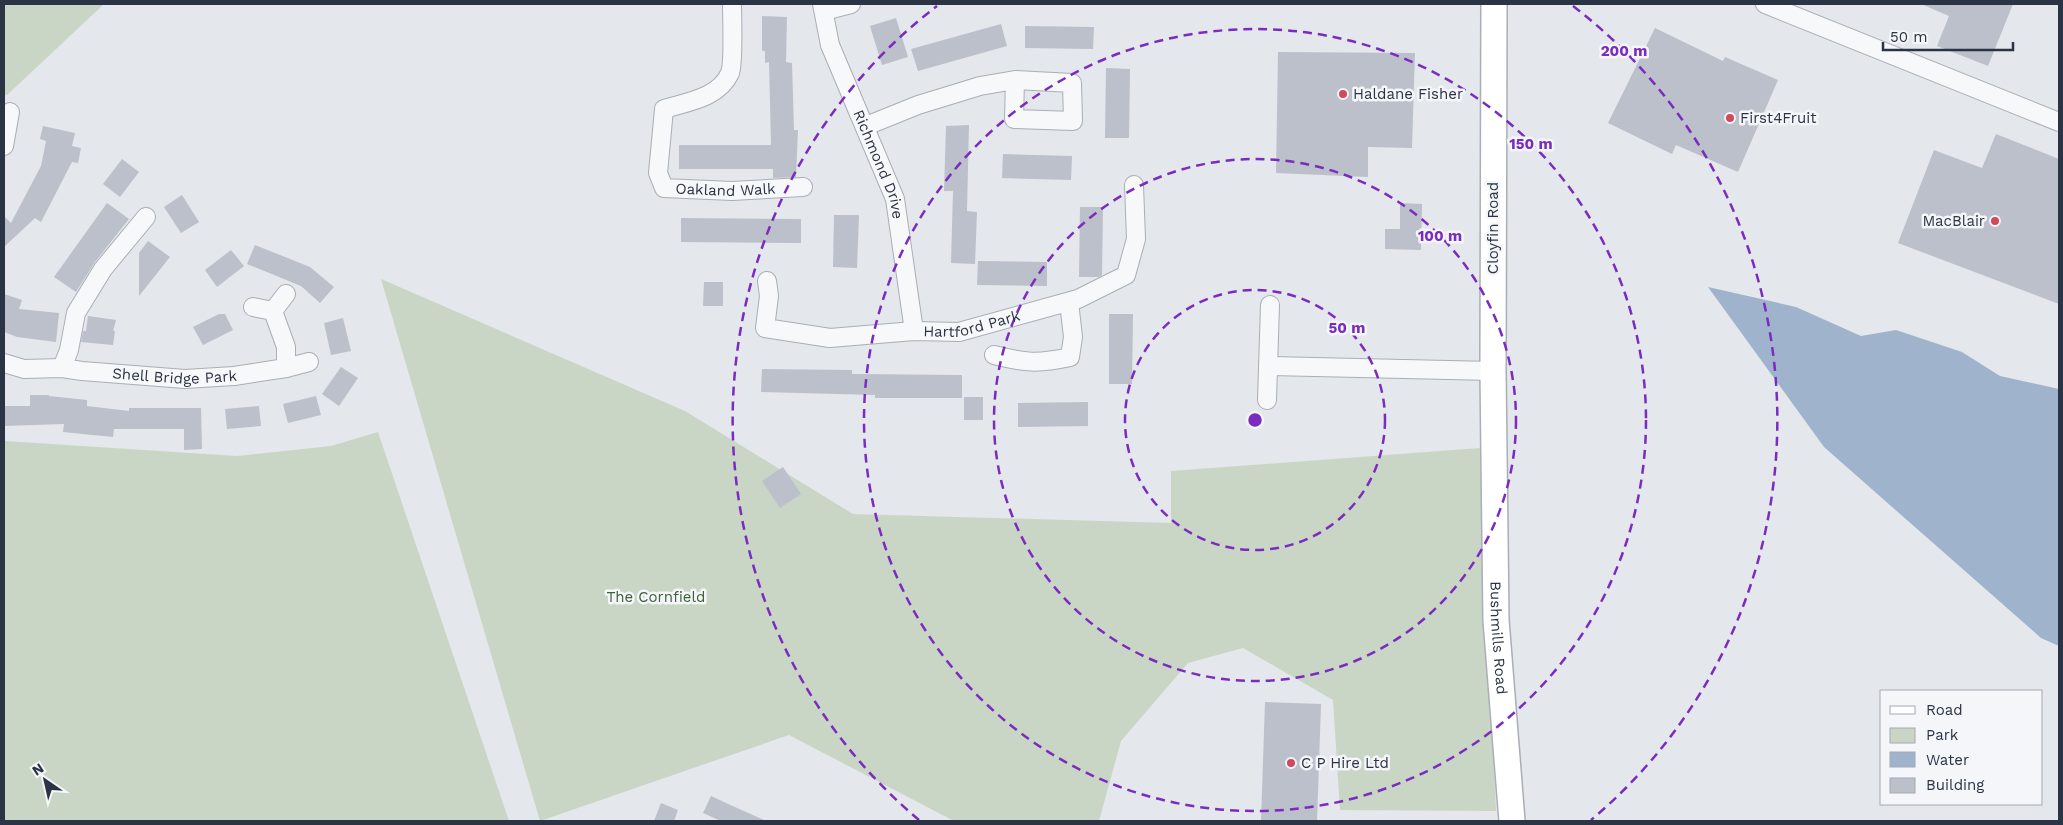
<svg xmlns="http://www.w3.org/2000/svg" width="2063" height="825" font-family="'Work Sans',sans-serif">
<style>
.green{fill:#c9d6c5}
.water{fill:#9fb4cc}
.building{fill:#bbc0ca}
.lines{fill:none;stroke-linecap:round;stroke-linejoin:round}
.street-casing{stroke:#a9aeb7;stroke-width:20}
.secondary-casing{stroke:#a9aeb7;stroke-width:28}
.street{stroke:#f7f8fa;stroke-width:18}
.secondary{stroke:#fff;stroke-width:25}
.ring{fill:none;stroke:#7b2cbf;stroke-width:2.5;stroke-dasharray:9 6}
.poi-dot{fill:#d1495b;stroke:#f4f6f9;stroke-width:2}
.labels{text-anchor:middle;stroke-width:5;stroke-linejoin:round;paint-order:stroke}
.poi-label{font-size:15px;fill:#2b3445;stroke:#f4f6f9;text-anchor:start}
.street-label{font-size:15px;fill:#2b3445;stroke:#f4f6f9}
.park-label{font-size:15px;fill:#3f6138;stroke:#f4f6f9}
.centre{fill:#7b2cbf;stroke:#f4f6f9;stroke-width:2.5}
.ring-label{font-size:15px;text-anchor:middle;font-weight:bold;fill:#7b2cbf;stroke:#f4f6f9;stroke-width:5;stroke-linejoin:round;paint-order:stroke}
</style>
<rect width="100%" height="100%" fill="#e4e7ec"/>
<g class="green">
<path d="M4,4H104L7,95L4,94Z"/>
<path d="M381,279L685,411L853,514L1171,523V471L1480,448L1496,811L1340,810L1333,700L1243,648L1188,663L1121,741L1099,821H954L789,735L540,821Z"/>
<path d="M378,432L509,821H4V441L237,456L331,446Z"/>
</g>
<path class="water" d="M1708,287L1796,307L1861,336L1896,330L1962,352L2000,376L2059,389V646L2041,638L1824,447Z"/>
<g class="building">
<path d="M1921,4H2013L1988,66L1937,46L1949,16Z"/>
<path d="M762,16L787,17L786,62L792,63L794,130H798L796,177L773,178V169H679V145H771L769,62L765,63V51H762Z"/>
<path d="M896,18L908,57L882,65L870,26Z"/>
<path d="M1001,24L1007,46L918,71L911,49Z"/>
<path d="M1025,26L1094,27L1093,49L1025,48Z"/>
<path d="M1655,28L1723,61L1725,57L1778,80L1738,172L1676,145L1672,154L1608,123Z"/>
<path d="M1278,52L1415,53L1412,148L1368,147V177L1276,173Z"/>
<path d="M1106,68L1130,69L1129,138H1105Z"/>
<path d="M969,125L967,211L977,212L975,264L951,263L953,191H944L946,126Z"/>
<path d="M43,126L75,133L72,146L81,148L78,163L72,162L41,222L35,218L4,247V216L11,223L41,166L46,141L40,139Z"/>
<path d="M1996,134L2059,159V304L1898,243L1934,150L1982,168Z"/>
<path d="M1003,154L1072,156L1071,180L1002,178Z"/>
<path d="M122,159L139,172L120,197L103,184Z"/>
<path d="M182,195L199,222L181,233L164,207Z"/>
<path d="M107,203L129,219L95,262L76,292L54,277Z"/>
<path d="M1400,203L1422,204L1421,250L1385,249V229H1400Z"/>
<path d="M1080,207H1103L1102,275L1099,277H1079Z"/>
<path d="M834,215H859L857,268L833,267Z"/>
<path d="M681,218L801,219V243L681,242Z"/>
<path d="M148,241L170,257L139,296V253Z"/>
<path d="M255,245L310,267L334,287L320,303L301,286L247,264Z"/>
<path d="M231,250L244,266L217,287L205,270Z"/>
<path d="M978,261L1047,262V286L977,285Z"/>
<path d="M704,282H723V306H703Z"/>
<path d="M4,294L22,300L19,309L59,313L56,342L17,337L4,332Z"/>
<path d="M219,314H225L233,330L203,345L193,327Z"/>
<path d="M1109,314H1133L1132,384H1109Z"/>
<path d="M88,316L116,320L113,331H115L113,345L81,342L83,331H86Z"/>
<path d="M343,318L351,351L331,355L324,323Z"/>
<path d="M341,367L358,378L339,406L322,394Z"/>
<path d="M762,369L852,370V374L962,375V398H875V395L761,392Z"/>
<path d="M30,395H49V396L87,400V406L129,411V408H201L202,449L184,450V429H114L113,437L63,432L64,424L4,426V406H30Z"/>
<path d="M316,396L321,415L288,423L283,404Z"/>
<rect x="964" y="397" width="19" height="23"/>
<path d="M1088,402V426L1018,427V403Z"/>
<path d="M259,406L261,426L227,429L225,409Z"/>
<path d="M783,467L801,494L780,508L762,481Z"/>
<path d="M1265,702L1321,704L1317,821H1261Z"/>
<path d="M711,796L726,803L766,821H721L703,813Z"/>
<path d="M661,803L678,810L674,821H654Z"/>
</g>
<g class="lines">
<g class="street-casing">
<g id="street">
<path id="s1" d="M732,4C732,17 734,63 730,73C719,98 687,102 664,109L658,173L664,188L732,191L803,187"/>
<path id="s2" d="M822,4L830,45L895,199L914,331"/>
<path d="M1765,4L2059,122"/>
<path d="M824,11L851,4"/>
<path d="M866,126L918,105L980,86L1015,80L1072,83L1073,121L1014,119L1015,80"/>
<path d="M4,146L10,112"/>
<path id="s3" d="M767,281L769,296L765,328L830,338L914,331L959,332L1078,299L1126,275L1136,239L1134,185"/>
<path d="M253,307L273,311L286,294"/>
<path d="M994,355C1025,363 1038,364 1070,357L1073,337L1069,302"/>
<path id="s4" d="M4,363L24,369L62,368L82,371L185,379L234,376L286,368V347L273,311"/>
<path d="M1268,366L1493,371"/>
<path d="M62,368L69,350L76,313L103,269L146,217"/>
<path d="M286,368L309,362"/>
<path d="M1267,400L1270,305"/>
</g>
</g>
<g class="secondary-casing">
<g id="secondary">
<path id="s5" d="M1494,4L1493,371L1496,620L1512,821"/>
</g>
</g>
<use href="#street" class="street"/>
<use href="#secondary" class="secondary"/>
</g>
<g class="ring">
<circle cx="1255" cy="420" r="130"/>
<circle cx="1255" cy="420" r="261"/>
<circle cx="1255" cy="420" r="391"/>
<path d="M919 820A522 522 0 0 1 937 6M1573 6A522 522 0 0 1 1591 820"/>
</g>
<g class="poi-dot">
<circle cx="1343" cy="94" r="5"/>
<circle cx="1730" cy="118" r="5"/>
<circle cx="1995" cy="221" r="5"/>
<circle cx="1291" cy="763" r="5"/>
</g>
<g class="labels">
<g class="poi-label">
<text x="1353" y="99">Haldane Fisher</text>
<text x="1740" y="123">First4Fruit</text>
<text x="1985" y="226" text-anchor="end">MacBlair</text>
<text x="1301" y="768">C P Hire Ltd</text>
</g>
<g class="street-label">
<text dy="5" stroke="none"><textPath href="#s2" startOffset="171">Richmond Drive</textPath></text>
<text dy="5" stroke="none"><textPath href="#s1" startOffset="289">Oakland Walk</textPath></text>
<text transform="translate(1493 228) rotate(-90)" y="5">Cloyfin Road</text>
<text dy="5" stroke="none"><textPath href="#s3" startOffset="256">Hartford Park</textPath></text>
<text dy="5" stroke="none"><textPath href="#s4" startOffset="172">Shell Bridge Park</textPath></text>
<text dy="5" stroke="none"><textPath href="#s5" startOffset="634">Bushmills Road</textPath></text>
</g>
<g class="park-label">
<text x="656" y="602">The Cornfield</text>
</g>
</g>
<circle cx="1255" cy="420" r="8" class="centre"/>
<g class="ring-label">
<text x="1624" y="56">200 m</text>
<text x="1531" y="149">150 m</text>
<text x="1440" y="241">100 m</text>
<text x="1347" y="333">50 m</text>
</g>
<rect width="2063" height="825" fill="none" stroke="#2b3445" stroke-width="10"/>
<rect x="1880" y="690" width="162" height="115" fill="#f4f6f9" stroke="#a4a8b1"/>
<rect x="1890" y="706" width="25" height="8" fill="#ffffff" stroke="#a4a8b1"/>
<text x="1926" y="715" font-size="15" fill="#2b3445">Road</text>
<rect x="1890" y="728" width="25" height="15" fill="#c9d6c5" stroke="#a4a8b1"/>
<text x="1926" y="740" font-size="15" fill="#2b3445">Park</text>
<rect x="1890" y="752" width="25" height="15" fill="#9fb4cc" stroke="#a4a8b1"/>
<text x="1926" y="765" font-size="15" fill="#2b3445">Water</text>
<rect x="1890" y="778" width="25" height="15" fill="#bbc0ca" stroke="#a4a8b1"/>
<text x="1926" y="790" font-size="15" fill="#2b3445">Building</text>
<g transform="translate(45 780) rotate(326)" stroke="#f4f6f9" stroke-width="4" paint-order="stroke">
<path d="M0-4L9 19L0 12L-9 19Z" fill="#2b3445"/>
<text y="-8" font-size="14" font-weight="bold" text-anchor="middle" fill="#2b3445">N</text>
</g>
<path d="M1883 42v8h130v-8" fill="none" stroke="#2b3445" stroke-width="2.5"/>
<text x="1890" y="42" font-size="15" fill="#2b3445" stroke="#f4f6f9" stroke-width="4" paint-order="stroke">50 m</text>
</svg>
